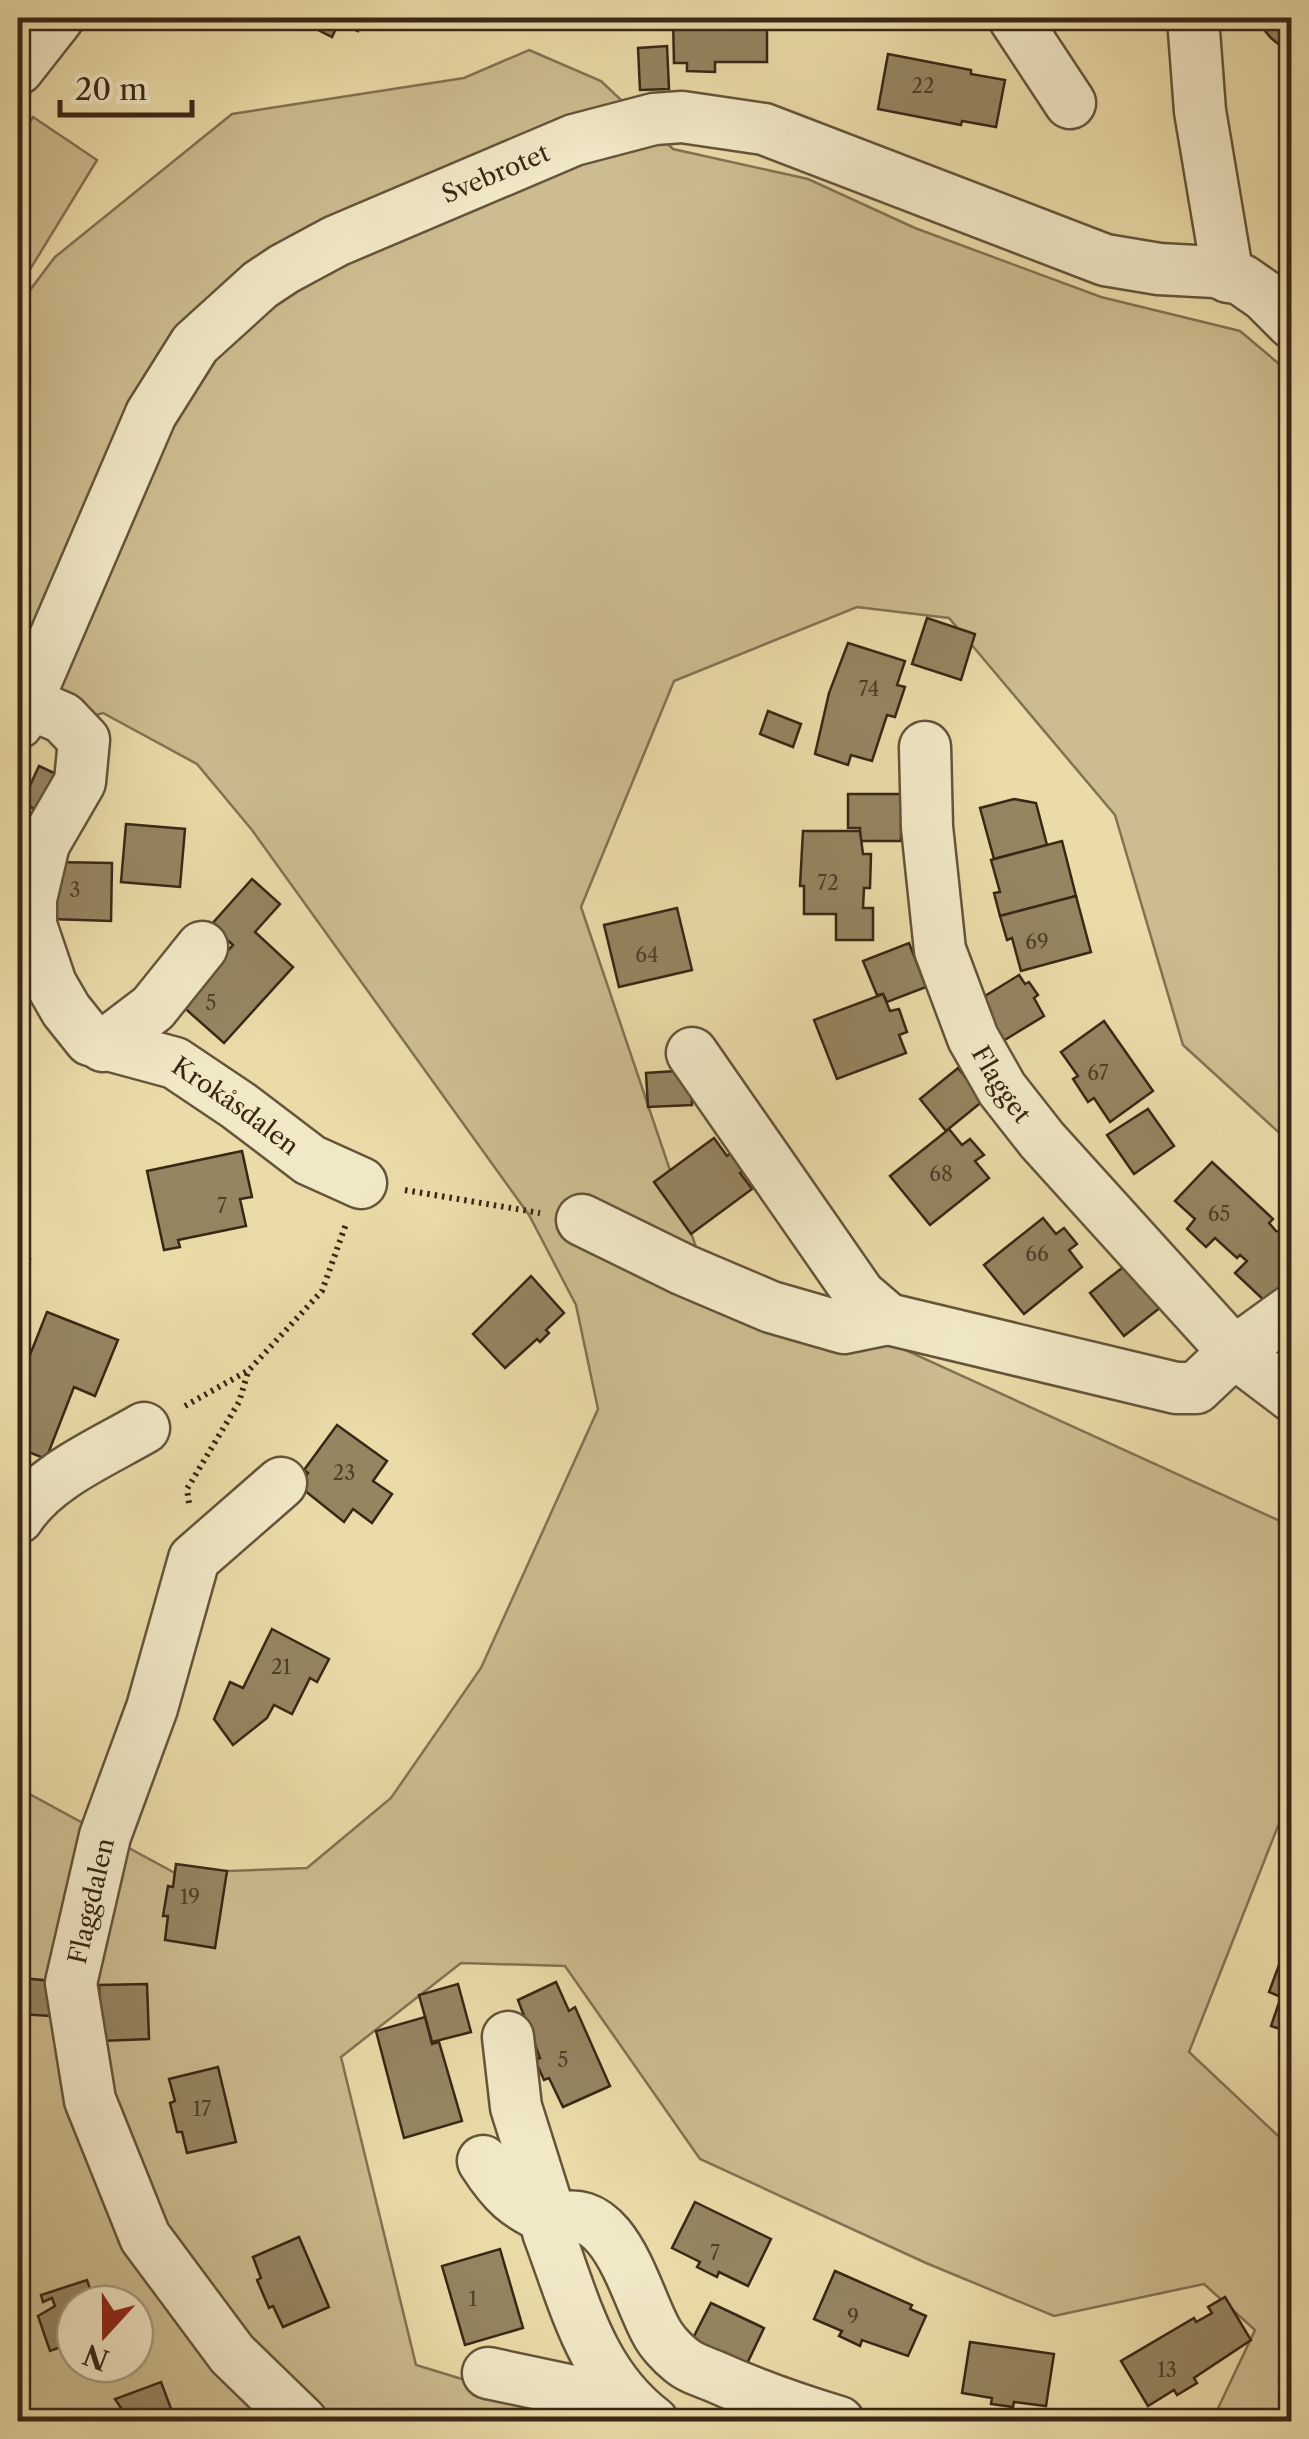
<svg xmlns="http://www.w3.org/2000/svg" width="1309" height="2439" font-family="'Libre Caslon Text',serif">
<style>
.green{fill:#ccbc8f;stroke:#827252;stroke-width:2.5;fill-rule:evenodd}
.building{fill:#958561;stroke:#392715;stroke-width:2.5}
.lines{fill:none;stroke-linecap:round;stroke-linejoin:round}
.minor-casing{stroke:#65543a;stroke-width:55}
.path{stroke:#392715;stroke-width:6;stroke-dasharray:2.5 5;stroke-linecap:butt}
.minor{stroke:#f1e8c6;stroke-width:50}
.labels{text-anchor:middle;stroke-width:10;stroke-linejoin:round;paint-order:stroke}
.number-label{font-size:20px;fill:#503e28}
.street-label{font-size:25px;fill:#392715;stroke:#f1e8c6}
</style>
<rect width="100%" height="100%" fill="#eadba8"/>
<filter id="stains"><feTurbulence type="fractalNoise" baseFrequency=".002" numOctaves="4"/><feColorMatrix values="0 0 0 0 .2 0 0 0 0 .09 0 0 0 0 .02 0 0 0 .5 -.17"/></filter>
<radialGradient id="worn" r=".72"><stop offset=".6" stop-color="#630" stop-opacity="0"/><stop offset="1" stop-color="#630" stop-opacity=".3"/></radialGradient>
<g class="green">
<path d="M529,50L601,81L673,149L808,179L915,228L1101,297L1240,331L1291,374V1139H1286L1183,1045L1115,815L949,618L857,607L674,681L581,907L699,1256L1291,1526V1793L1189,2052L1291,2148V2421H1212L1255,2330L1204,2284L1054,2316L926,2263L700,2159L565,1966L461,1963L341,2057L416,2365L600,2421H18V1817L22,1790L175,1873L307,1868L391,1798L481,1668L598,1409L576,1305L529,1215L252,830L197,764L103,713L18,736V306L55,257L232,114L464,78ZM75,2304H135V2364H75Z"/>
<path d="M33,117L97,160L18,289V144Z"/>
</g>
<g class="building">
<path d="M319,18H365L358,31L339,22L332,37L314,28Z"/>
<path d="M673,18H767V62H715V72L687,71V63H674Z"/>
<path d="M1258,18H1292V55L1271,38L1256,20Z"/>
<path d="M667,46L669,89L640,90L638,48Z"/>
<path d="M888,54L971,70V74L1005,80L996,127L962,121L961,125L878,109Z"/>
<path d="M927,618L975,634L961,680L912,664Z"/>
<path d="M848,643L905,661L897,685L905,687L895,717L887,715L872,761L851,755L848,765L815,754L829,693Z"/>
<path d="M768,711L801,724L793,747L760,734Z"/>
<path d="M39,766L65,778L47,815L22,803Z"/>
<path d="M848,794H901V841H860V828H848Z"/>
<path d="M1014,799L1036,803L1047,845L994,859L980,808Z"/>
<path d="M126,824L185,829L180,887L121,882Z"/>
<path d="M803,831H860L863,854H871L870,888H864L863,908H873V940H836V914H804V886H800Z"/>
<path d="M1062,841L1076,896L1000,916L994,893L1000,892L991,860Z"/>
<path d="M53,862L112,863L111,921L51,919Z"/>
<path d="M252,879L280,904L255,932L293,967L224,1043L180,1004L233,945L211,925Z"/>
<path d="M1076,896L1091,952L1021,971L1012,938L1007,940L1000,916Z"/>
<path d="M677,908L692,970L619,987L604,925Z"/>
<path d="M909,943L926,987L887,1002L883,994L877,995L863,961Z"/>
<path d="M1019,975L1025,984L1029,982L1038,995L1034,998L1044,1016L1003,1041L977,1001Z"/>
<path d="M883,994L890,1011L899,1009L907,1032L899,1035L906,1053L837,1079L814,1020Z"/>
<path d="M1104,1021L1153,1091L1110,1122L1094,1098L1088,1102L1073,1079L1078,1076L1061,1052Z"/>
<path d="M958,1068L984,1100L946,1131L920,1099Z"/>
<path d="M690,1070L692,1105L648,1107L646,1073Z"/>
<path d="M1148,1109L1174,1146L1134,1174L1107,1135Z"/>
<path d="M949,1129L962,1145L970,1139L984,1155L975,1161L989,1178L930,1225L890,1176Z"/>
<path d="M714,1138L727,1156L737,1148L750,1166L740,1173L752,1189L691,1234L654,1182Z"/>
<path d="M242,1151L252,1197L240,1199L246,1226L178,1240L180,1247L164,1250L147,1171Z"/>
<path d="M1212,1162L1273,1219L1269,1223L1276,1231L1292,1235V1283L1270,1306L1235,1273L1247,1261L1240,1255L1237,1258L1215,1238L1206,1247L1187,1229L1195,1219L1175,1201Z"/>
<path d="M1043,1218L1056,1234L1064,1228L1077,1244L1069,1250L1082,1267L1024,1314L984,1265Z"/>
<path d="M18,1246L30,1259L18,1270Z"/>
<path d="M1127,1264L1161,1307L1124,1336L1090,1293Z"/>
<path d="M531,1276L564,1313L546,1330L549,1333L540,1342L537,1339L505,1368L473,1334Z"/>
<path d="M47,1312L118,1340L95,1396L74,1387L46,1459L18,1448L20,1397L18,1396V1385Z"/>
<path d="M337,1425L387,1461L373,1481L392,1494L372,1523L353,1509L344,1522L299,1486L308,1473L304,1470Z"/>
<path d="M272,1629L329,1659L317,1682L310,1678L292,1714L274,1705L267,1718L233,1745L214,1719L230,1682L243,1688Z"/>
<path d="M176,1864L227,1871L215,1948L165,1940L168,1916H163L168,1886L173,1887Z"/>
<path d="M1292,1930V2033L1271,2026L1281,1997L1269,1992Z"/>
<path d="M22,1978L52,1981L51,2016L18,2014Z"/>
<path d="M556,1982L569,2011L575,2007L610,2086L563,2107L549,2078L544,2080L535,2060L540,2058L518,2000Z"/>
<path d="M147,1984L149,2039L101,2041L99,1985Z"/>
<path d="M458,1984L471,2032L432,2042L419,1995Z"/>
<path d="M425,2017L432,2044L439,2042L462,2121L404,2138L376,2031Z"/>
<path d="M218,2067L236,2142L187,2153L182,2132H177L170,2103L175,2101L169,2079Z"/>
<path d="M18,2147L24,2175L18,2177Z"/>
<path d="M695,2202L771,2239L748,2286L719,2272L717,2277L697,2267L700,2262L672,2248Z"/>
<path d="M299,2237L329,2307L283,2327L273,2306L269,2308L257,2280L261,2278L253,2257Z"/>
<path d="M500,2249L523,2328L465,2345L442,2266Z"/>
<path d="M835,2271L912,2305L910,2309L926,2316L908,2356L862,2340L860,2346L839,2336L842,2331L814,2319Z"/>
<path d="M87,2280L95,2304H75V2342L50,2351L38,2316L55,2306L52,2298L43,2302L41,2295Z"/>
<path d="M1225,2297L1251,2340L1194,2378L1197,2383L1177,2395L1174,2390L1148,2406L1121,2361L1194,2318L1196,2322L1212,2313L1208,2307Z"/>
<path d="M711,2303L764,2328L743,2372L689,2346Z"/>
<path d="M970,2342L1054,2354L1046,2406L1014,2402L1013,2407L991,2404L992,2398L962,2393Z"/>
<path d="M161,2382L176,2422H116L115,2419L121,2416L120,2412L123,2411L115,2399Z"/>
</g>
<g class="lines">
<g class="minor-casing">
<g id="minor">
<path d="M1014,18L1070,103"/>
<path d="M1193,18L1200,111L1228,277"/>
<path d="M18,69L58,18"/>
<path id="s1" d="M26,702L63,718L84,740L80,782L44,844L31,899V925L51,984L66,1010L90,1040L175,1063L239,1106L310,1160L361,1183"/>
<path id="s2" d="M18,723L151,414L195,344L260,285L284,269L336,241L574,140L654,119L682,117L764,129L1105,260L1159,269L1215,272L1242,280L1265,296L1292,323"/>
<path id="s3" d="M925,747L927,827L940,950L973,1038L1002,1089L1042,1140L1234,1352L1292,1396"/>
<path d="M103,1046L153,1008L202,947"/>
<path d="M692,1053L860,1295L888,1319L1176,1388H1196L1234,1352L1292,1310"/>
<path d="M582,1220L684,1270L771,1307L844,1328L888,1319"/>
<path d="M281,1483L194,1559L152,1708L105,1836L71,1983L90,2100L145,2237L232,2354L302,2422"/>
<path d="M18,1518C45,1476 101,1453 144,1428"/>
<path d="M508,2037L516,2107L552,2221L548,2232C575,2303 590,2374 653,2422"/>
<path d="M483,2161C504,2194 517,2205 552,2221C614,2194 635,2294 656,2331C661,2341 672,2353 681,2360C690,2368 704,2372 716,2377C756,2395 796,2409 839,2422"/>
<path d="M488,2373L629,2403"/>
</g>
</g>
<g class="path">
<path d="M405,1190L540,1213"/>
<path d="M185,1406L249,1370L322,1291L346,1224"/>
<path d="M189,1503L187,1489L239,1402L248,1372"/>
</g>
<use href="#minor" class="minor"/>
</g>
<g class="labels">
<g class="number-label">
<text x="923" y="93">22</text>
<text x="869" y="696">74</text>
<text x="828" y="890">72</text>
<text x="75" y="897">3</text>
<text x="1037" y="949">69</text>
<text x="647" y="962">64</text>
<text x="211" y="1010">5</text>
<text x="1098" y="1080">67</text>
<text x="941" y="1181">68</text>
<text x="222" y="1213">7</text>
<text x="1219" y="1221">65</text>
<text x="1037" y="1261">66</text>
<text x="344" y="1480">23</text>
<text x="281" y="1674">21</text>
<text x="190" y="1904">19</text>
<text x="563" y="2067">5</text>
<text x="202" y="2116">17</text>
<text x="715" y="2260">7</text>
<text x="473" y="2306">1</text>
<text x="853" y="2324">9</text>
<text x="1167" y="2377">13</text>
</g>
<g class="street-label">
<text dy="9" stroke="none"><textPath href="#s2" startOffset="768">Svebrotet</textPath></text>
<text dy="9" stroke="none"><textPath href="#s3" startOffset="352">Flagget</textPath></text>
<text dy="9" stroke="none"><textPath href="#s1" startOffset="560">Krokåsdalen</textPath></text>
<text transform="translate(91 1901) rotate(-77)" y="9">Flaggdalen</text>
</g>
</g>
<rect width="1309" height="2439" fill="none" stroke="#eadba8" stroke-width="60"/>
<rect x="20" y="20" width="1269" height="2399" fill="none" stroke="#392715" stroke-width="5"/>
<rect x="30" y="30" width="1249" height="2379" fill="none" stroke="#392715" stroke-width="2.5"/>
<g transform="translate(105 2334) rotate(201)"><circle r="48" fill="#f1e8c6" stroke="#a79b7f" stroke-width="2.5"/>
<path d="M0-8L18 38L0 25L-18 38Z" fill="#8f2418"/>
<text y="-15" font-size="28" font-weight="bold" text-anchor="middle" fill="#392715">N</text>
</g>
<path d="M60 100v15h132v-15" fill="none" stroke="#392715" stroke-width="5"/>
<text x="75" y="100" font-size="30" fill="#392715" stroke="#f1e8c6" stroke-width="8" paint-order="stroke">20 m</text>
<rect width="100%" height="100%" filter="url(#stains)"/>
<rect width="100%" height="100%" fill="url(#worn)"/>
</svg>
